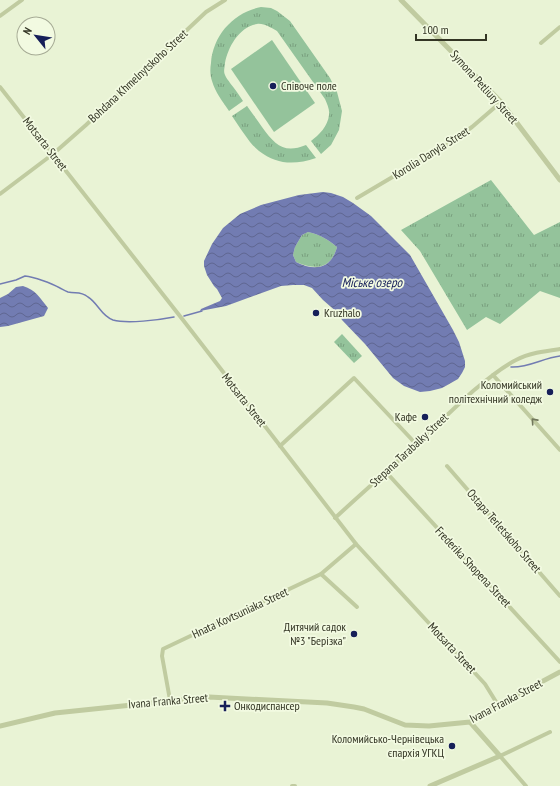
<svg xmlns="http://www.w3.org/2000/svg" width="560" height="786" font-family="'PT Sans Narrow',sans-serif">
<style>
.grass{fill:url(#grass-tufts)}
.pitch{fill:#94c39b}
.water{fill:url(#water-waves);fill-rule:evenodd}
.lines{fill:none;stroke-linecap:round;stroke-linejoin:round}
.stream{stroke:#727cb2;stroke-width:1.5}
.minor{stroke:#c0cba0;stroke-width:4}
.tertiary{stroke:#c0cba0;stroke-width:5}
.oneway{stroke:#72785c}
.poi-dot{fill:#161f59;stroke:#f2fae1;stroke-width:1.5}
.labels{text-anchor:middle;stroke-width:3.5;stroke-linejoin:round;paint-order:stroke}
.street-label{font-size:12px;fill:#333524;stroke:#f2fae1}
.poi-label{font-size:12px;fill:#333524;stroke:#f2fae1;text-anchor:end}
.water-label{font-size:13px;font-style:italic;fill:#161f59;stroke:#f2fae1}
</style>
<defs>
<pattern id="grass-tufts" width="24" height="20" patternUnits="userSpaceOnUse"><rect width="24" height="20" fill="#94c39b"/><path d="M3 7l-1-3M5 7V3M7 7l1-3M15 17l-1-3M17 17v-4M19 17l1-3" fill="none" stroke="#799f7e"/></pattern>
<pattern id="water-waves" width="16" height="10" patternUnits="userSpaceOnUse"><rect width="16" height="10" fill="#727cb2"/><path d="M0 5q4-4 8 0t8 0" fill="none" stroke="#5e6691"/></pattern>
</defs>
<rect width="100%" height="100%" fill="#e9f3d5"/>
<g class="grass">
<path d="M261,7L271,8L277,11L290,21L330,78L337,92L342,111L339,130L331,145L321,154L311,141C319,135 328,126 329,115C330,110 327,104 325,99L277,31C271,28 264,23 257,24C239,27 228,47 225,63C225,67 223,71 225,75C226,78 229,81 230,83C235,89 239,95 243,101L229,111C223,102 215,92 212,81C210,75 210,69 211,63C213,35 234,12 261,7Z"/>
<path d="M247,106C252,113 257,120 262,127C275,145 284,154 306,145L316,158C295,165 277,165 259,151C256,148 253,146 250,142C244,134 238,125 232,116Z"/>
<path d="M491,180L534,235L560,222V298L540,291L500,324L486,317L467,330L420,251L401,230Z"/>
<path d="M308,232C319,234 329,240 337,247C331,270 314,270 296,262L293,255L295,247L302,235Z"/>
<path d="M342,334L362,356L354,363L334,342Z"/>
</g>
<path class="pitch" d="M272,40L315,103L274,132L231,69Z"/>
<g class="water">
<path d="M323,192L331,193L343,197L353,203L371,216L410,255L453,330L459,342L465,361V367L462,373L458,379L442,388L430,391L420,392L404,386L393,378L365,344L342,320L338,313L323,300L312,288L304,285H293L281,286L226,306L200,311L201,309L220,301L222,298L217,289L214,286L207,275L204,266V261L212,244L223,228L240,214L261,205L299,195ZM308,232C319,234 329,240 337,247C331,270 314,271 296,262L293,255L295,247L302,235Z"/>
<path d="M23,286C36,290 40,298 48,308L44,316L8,326L0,327V298L8,294L16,287Z"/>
</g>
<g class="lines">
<g class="stream">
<path d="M0,284L16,280L25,276C34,277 51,283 60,288C62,289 65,291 68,292C76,294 80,291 88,297C98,303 101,316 113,320C127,324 159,320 174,317"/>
<path d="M184,316L202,311"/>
<path d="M511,367C528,368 543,358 560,356"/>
</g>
<g class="minor">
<path d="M0,16L22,0"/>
<path d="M541,43L560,27"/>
<path d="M0,87L183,320L356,544L485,684L498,705"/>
<path d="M0,194L53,154L86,125L206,12L225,0"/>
<path d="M357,198L445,146L472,127L501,102"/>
<path d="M493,375L560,450"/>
<path d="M280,446L354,378L416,444"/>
<path d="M447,466L560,596"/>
<path d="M386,472L560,662"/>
<path d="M335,518C362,493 390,469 416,444C435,427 453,409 472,392C485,381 500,368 516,360C529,353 545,351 560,349"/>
<path d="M321,574L357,607"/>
<path d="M170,700L162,656L163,649L321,574L356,544"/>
<path d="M292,786H295"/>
<path d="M526,786L500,756L550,732"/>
</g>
<g class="tertiary">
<path d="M401,0L501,102L560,180"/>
<path d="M0,726L55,713L209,697L327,703L354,707L364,709L405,725L429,726L470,722L485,712L560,672"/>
<path d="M430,786L500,756L470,722"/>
</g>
</g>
<defs><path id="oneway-chevron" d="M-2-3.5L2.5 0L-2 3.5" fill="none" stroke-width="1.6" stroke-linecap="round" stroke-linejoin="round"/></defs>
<use class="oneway" href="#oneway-chevron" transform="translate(534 421) rotate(-132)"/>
<g class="poi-dot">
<circle cx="273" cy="86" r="4"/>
<circle cx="316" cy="313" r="4"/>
<circle cx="550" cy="392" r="4"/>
<circle cx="425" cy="417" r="4"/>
<circle cx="354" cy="634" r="4"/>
<path d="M223 700h4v4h4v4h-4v4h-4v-4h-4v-4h4z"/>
<circle cx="452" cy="746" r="4"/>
</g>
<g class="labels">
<g class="street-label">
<text transform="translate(138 76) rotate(-43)" y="4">Bohdana Khmelnytskoho Street</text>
<text transform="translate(484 87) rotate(48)" y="4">Symona Petliury Street</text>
<text transform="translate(45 144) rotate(52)" y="4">Motsarta Street</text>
<text transform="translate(431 153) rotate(-32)" y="4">Korolia Danyla Street</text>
<text transform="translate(244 400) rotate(52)" y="4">Motsarta Street</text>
<text transform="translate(409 450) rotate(-43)" y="4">Stepana Tarabalky Street</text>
<text transform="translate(504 531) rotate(49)" y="4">Ostapa Terletskoho Street</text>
<text transform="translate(473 567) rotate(47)" y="4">Frederika Shopena Street</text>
<text transform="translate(240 613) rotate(-25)" y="4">Hnata Kovtsuniaka Street</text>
<text transform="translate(452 648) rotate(47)" y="4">Motsarta Street</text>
<text transform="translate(168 701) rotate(-5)" y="4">Ivana Franka Street</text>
<text transform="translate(506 701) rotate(-28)" y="4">Ivana Franka Street</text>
</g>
<g class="poi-label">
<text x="281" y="90" text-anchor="start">Співоче поле</text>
<text x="324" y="317" text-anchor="start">Kruzhalo</text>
<text x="542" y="389">Коломийський<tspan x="542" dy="14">політехнічний коледж</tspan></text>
<text x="417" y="421">Кафе</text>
<text x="346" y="631">Дитячий садок<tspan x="346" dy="14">№3 "Берізка"</tspan></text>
<text x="234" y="710" text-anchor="start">Онкодиспансер</text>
<text x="444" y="743">Коломийсько-Чернівецька<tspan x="444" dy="14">єпархія УГКЦ</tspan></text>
</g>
<g class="water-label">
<text x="372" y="287">Міське озеро</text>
</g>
</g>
<g transform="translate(36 36) rotate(300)"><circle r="19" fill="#f2fae1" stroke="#a6ab95"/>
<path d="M0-3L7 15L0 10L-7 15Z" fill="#161f59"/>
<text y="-6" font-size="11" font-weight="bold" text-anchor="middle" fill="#333524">N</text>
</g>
<path d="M416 34v6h70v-6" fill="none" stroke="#333524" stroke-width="2"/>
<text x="422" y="34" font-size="12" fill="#333524" stroke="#f2fae1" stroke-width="3" paint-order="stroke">100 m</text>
</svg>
